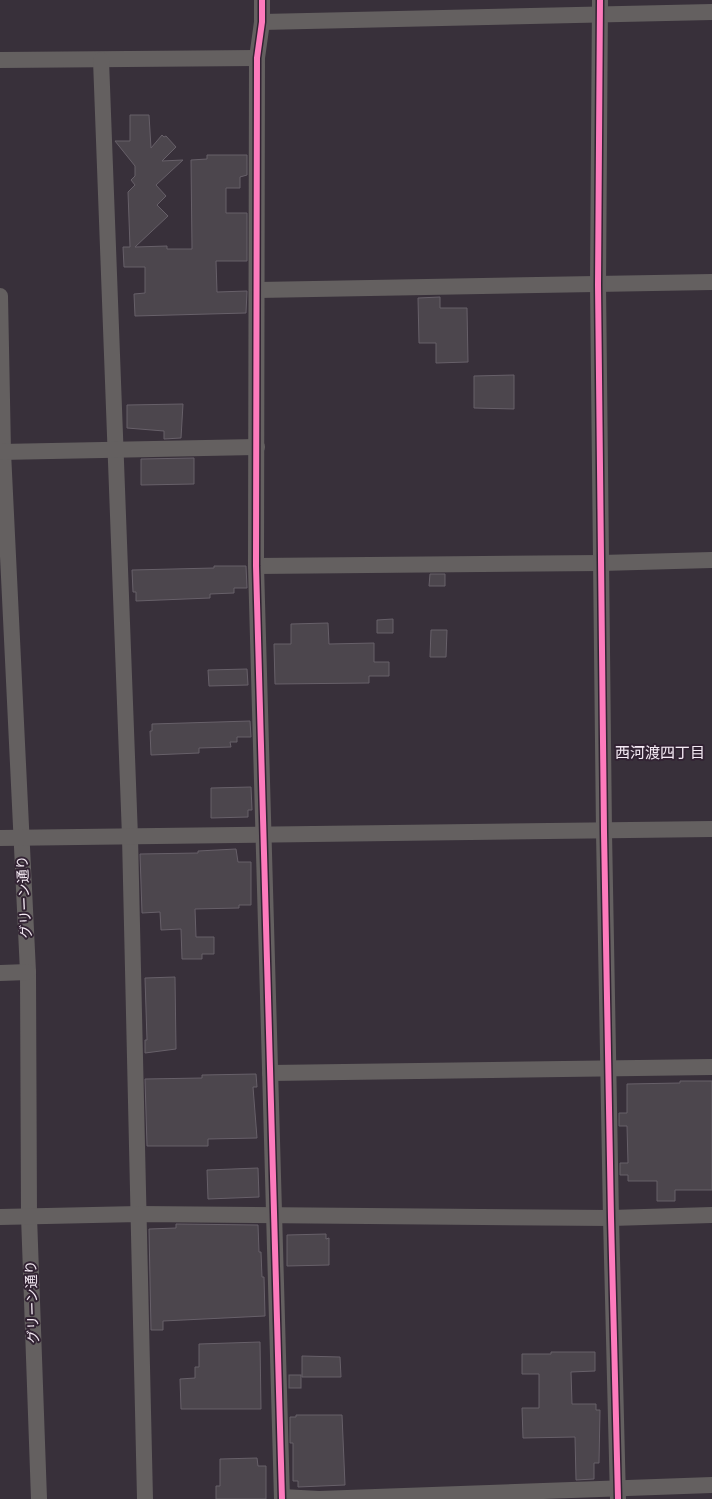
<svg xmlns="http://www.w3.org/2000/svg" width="712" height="1499" font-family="'Fira Sans Condensed','Noto Sans JP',sans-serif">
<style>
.building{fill:#4c464d;stroke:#676069}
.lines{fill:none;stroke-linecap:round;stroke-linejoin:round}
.minor{stroke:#646060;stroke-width:16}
.cycleway-casing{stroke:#322333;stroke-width:9}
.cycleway{stroke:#fd7abc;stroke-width:6}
.labels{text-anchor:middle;stroke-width:4;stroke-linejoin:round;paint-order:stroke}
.street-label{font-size:14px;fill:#f5ebf5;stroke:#322333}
.neighbourhood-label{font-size:15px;fill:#f5ebf5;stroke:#322333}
</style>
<rect width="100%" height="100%" fill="#38303a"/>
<g class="building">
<path d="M130,115H149L151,148L162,135L164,137L166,136L176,147L162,161L183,160L156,185L166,196L157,205L168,216L135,247L167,246V249H192L191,160L207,159V155H247V175L240,177V188H226V213H247V261H216L217,292L247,291L246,313L135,316L134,294L145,293V267H124L123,247H130L128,192L135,185L131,180L135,176V166L115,141H130Z"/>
<path d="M440,297V308H467L468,362L436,363V343H419L418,298Z"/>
<path d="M514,375V409L474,408V376Z"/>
<path d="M183,404L181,438L164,439V431L127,428V405Z"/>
<path d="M194,458V484L141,485V459Z"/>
<path d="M214,566H246L247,588H234V593L210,594V598L136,601V592H133L132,570L214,568Z"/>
<path d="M430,574H445V586H429Z"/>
<path d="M393,619V633H377V620Z"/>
<path d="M328,623L329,644L374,643V662H389V676H369V683L275,684L274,644H291V624Z"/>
<path d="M431,630H447L446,657H430Z"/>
<path d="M247,669L248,685L209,686L208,670Z"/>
<path d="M250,721L251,737H237V742H230L231,747L199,748V753L151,755L150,731H152V724Z"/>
<path d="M251,787L252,810H248V817L211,818V788Z"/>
<path d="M236,849L238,862H251V905H239V908L195,909L196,937H214V954H202V959H182L181,929L161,930L160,912L142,913L140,854L198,853V851Z"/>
<path d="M175,977L176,1049L145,1053V1040H147L145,978Z"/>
<path d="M256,1074L257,1087H253L257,1138L208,1139V1146H147L145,1079L202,1078V1075Z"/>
<path d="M680,1081H712V1190H675V1201H657V1181H628V1175H620V1163H628L627,1126H619V1113H627V1084L680,1083Z"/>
<path d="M258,1168L259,1197L208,1199L207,1170Z"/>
<path d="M176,1224L258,1225L259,1252H261L262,1277H264L265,1316L163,1321V1330H151L149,1229L176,1228Z"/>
<path d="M326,1234V1239L329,1238V1265L287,1266V1235Z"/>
<path d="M260,1342L261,1409H181L180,1379L195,1378V1367H199V1344Z"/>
<path d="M551,1352H595V1371L571,1372L572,1404H596V1410H600L599,1463H594V1479L576,1480L575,1437L523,1438L522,1408H539V1374H522V1354H551Z"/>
<path d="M302,1356L340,1357L341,1377H302Z"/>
<rect x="289" y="1375" width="12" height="13"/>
<path d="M296,1415H342L345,1485L298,1487V1481H293V1443H290V1417H296Z"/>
<path d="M257,1458L258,1466H266V1499H216V1486H220V1459Z"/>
</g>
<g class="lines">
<g class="minor">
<path d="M262,0V22L257,58L256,566L282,1499"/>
<path d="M600,0L598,285L604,832L611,1218L618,1499"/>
<path d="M262,22L712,12"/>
<path d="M0,60L257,58"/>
<path d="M101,60L130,837L145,1499"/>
<path d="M258,290L712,282"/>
<path d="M0,296L3,452L28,972L29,1216L39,1499"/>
<path d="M0,452L257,447"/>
<path d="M256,566L601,563L712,560"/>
<path d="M0,838L712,829"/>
<path d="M0,973L28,972"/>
<path d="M270,1073L712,1067"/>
<path d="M0,1217L139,1214L611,1218L712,1215"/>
<path d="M282,1497L319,1499L712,1485"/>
</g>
<g class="cycleway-casing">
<g id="cycleway">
<path d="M262,0V22L257,58L256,566L282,1499"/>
<path d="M600,0L598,285L604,832L611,1218L618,1499"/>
</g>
</g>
<use href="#cycleway" class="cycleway"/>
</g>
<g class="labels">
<g class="street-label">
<text transform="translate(24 897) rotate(-93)" y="5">グリーン通り</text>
<text transform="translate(32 1302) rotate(-92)" y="5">グリーン通り</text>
</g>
<g class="neighbourhood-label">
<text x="660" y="758">西河渡四丁目</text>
</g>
</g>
</svg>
